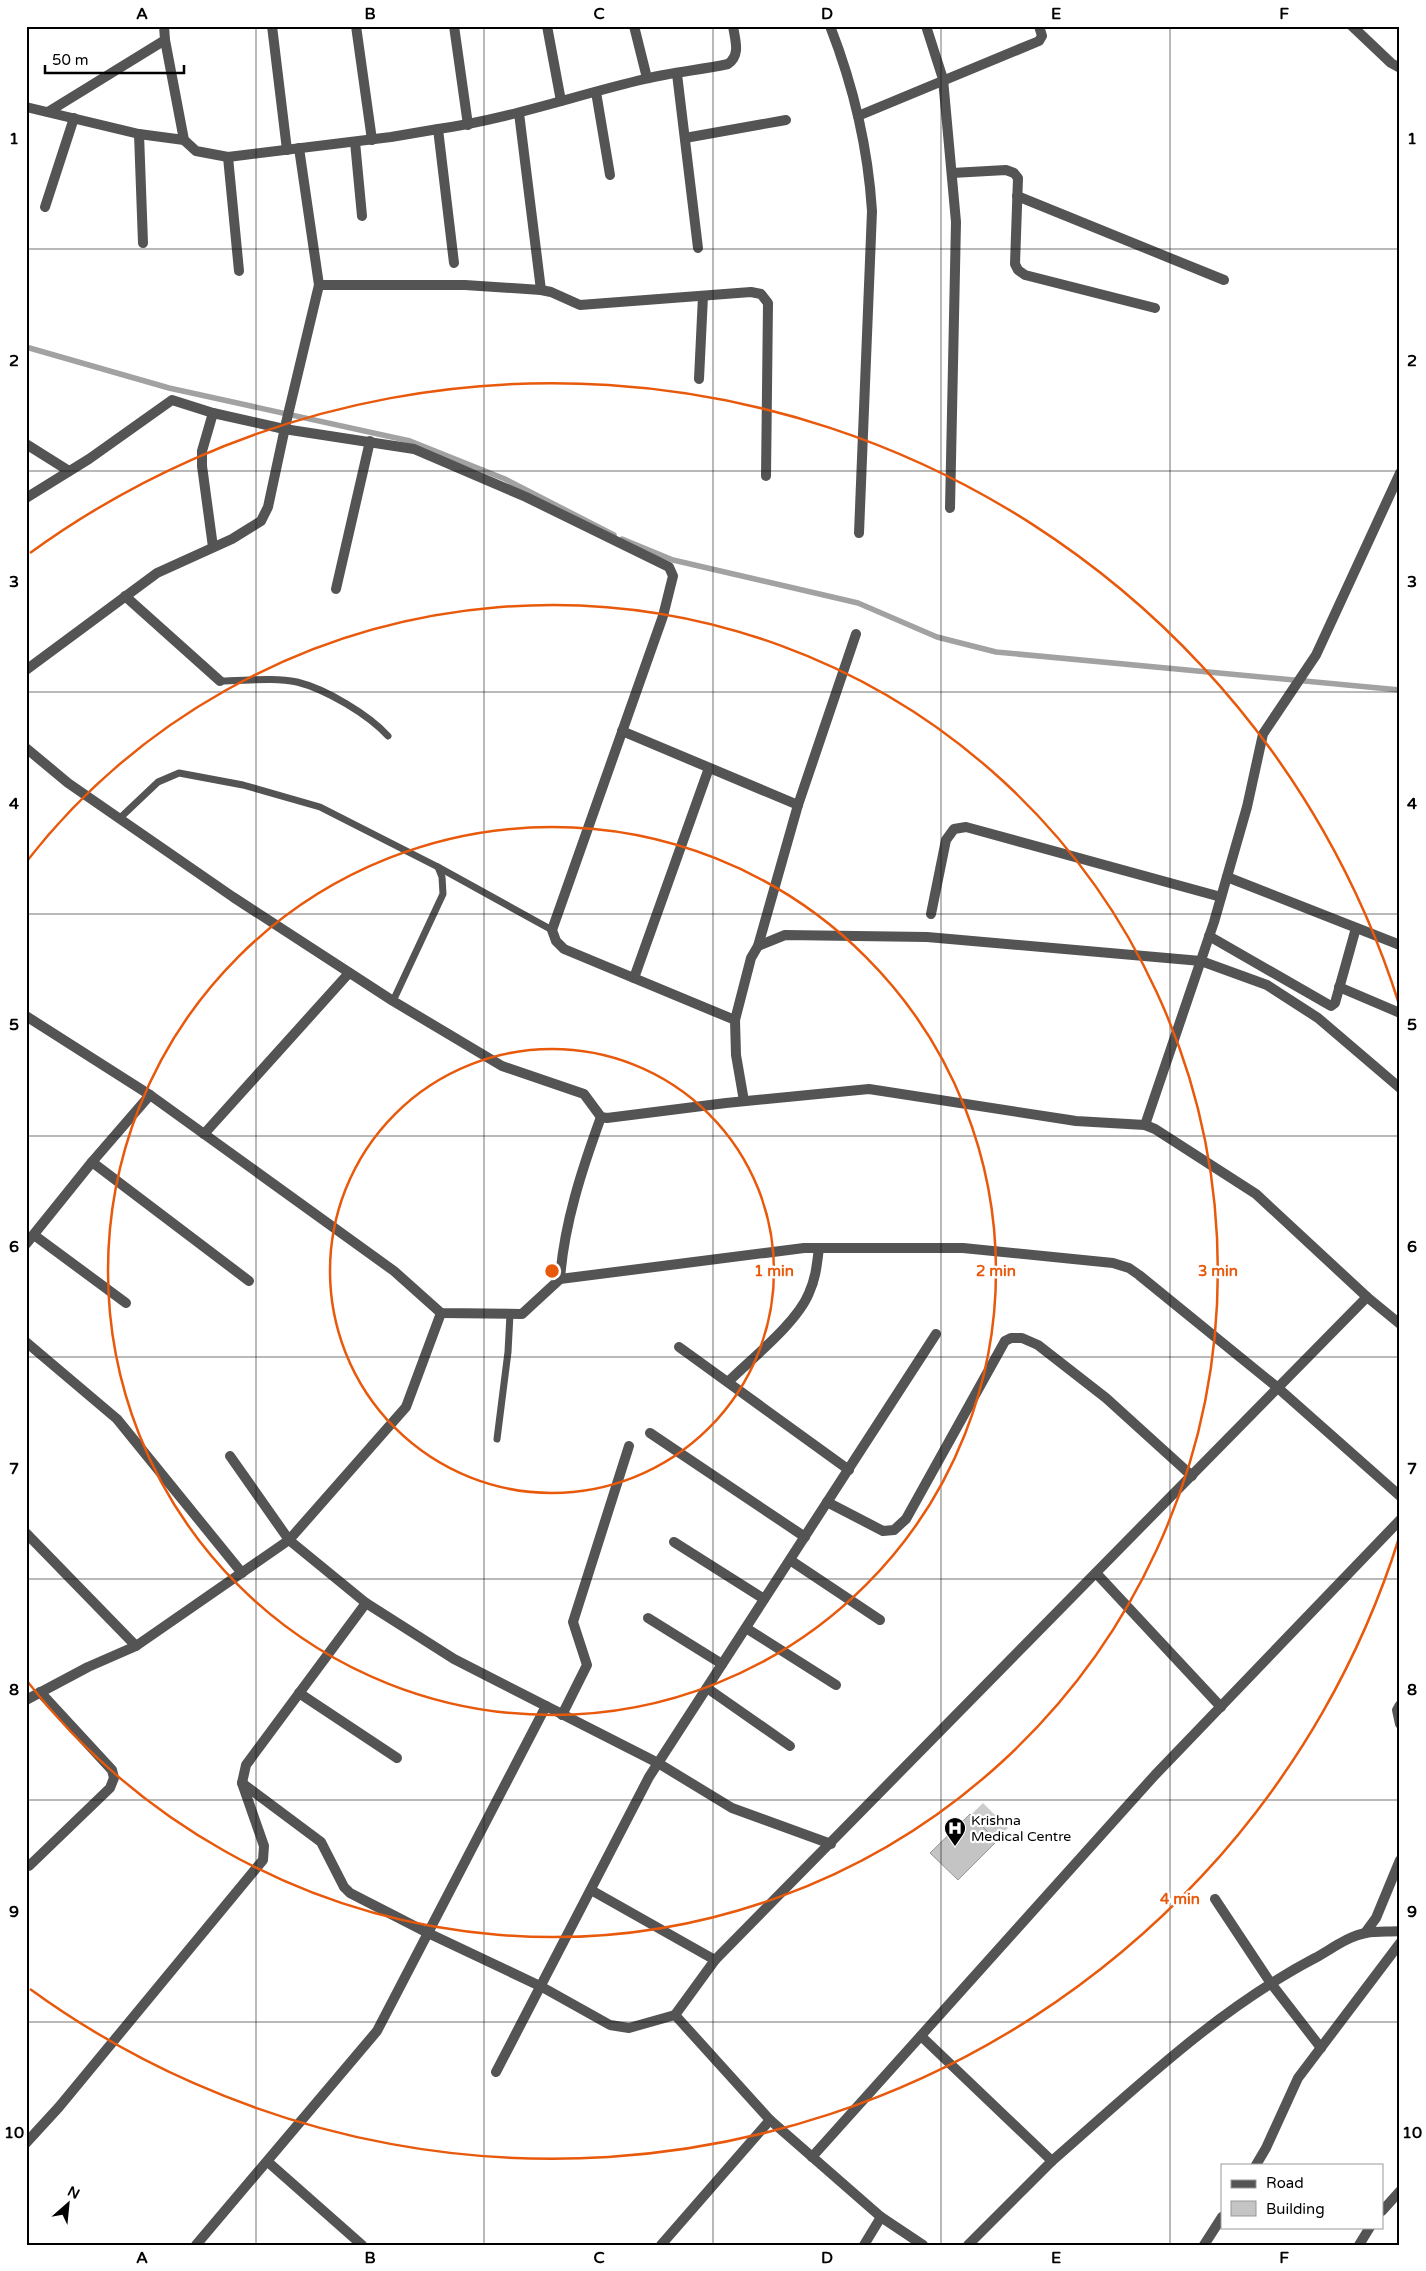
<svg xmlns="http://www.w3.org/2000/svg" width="1426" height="2271" font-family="'Varela Round',sans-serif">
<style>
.shadow{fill:#0003}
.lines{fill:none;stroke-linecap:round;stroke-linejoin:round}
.stream{stroke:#a2a2a2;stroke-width:5.5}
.building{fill:#c4c4c4;stroke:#989898}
.lane{stroke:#545454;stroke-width:7}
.street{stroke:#545454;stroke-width:10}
.grid{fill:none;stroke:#000;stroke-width:1;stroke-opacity:0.55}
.ring{fill:none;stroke:#e8590c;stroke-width:2.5}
.labels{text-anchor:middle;stroke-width:4.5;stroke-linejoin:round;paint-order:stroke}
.poi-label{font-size:14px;fill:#000;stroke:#fff;text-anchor:start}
.centre{fill:#e8590c;stroke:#fff;stroke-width:2.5}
.ring-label{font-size:15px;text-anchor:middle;font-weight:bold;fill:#e8590c;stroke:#fff;stroke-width:4.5;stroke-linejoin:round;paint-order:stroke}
.neatline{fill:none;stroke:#000;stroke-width:2}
.grid-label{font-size:16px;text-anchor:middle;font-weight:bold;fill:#000}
</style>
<rect width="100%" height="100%" fill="#fff"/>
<path class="shadow" d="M983,1803L1008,1828L958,1878L932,1853Z"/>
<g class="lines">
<g class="stream">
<path d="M26,347L169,388L410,441L505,479L614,535"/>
<path d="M622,539L673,560L858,603L937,637L996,652L1400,690"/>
</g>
</g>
<path class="building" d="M970,1814L997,1841L958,1880L930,1853Z"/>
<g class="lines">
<g class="lane">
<path d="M220,681C245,681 273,677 297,682C326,689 369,715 388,736"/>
<path d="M120,818L158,782L179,773L243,785L320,807L438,867L442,877L443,894L393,1001"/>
<path d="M438,867L552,930"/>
<path d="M497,1439L508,1352L510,1314"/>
</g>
<g class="street">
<path d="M164,26L165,40L184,140L196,151L228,157L391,137L438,129L454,263"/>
<path d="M272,26L287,150"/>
<path d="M356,26L372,140"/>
<path d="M454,26L468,125"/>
<path d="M547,26L561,101"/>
<path d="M634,26L647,78"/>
<path d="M830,26C853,85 868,147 872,211L859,533"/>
<path d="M926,26L943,79L956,222L950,508"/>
<path d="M1352,26L1391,63L1400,68"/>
<path d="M677,74L698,248"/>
<path d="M596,92L610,175"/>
<path d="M26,107L139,134L184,140"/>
<path d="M48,112L165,40"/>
<path d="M519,113L541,290"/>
<path d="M858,116L1039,41L1042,36L1039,26"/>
<path d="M438,129C509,119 576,95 645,79C672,72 701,70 728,64C741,55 735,40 733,26"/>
<path d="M139,134L143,243"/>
<path d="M685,138L786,120"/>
<path d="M355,142L362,216"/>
<path d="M299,148L319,285"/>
<path d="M228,157L239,271"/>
<path d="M952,173L1006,170L1014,173L1018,178L1015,264L1018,270L1025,275L1155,308"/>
<path d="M1017,196L1224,280"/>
<path d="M45,207L74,118"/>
<path d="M699,379L703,296"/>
<path d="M213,413L202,451V466L213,547"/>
<path d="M26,444L69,471"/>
<path d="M26,498L89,459L172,400L213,413L284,429L414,449L526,497L669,567L673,576L663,616L552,930L556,941L564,949L735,1020"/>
<path d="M336,589L370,441"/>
<path d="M125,596L220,681"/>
<path d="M26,670L157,573L232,539L261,521L268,507L286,423L319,285H465L541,290L551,292L580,305L751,292L761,294L768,303L766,476"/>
<path d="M622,731L798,805"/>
<path d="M26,748L68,783L233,897L393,1001L502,1066L584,1094L601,1117L607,1118L726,1103L869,1089L1076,1121L1145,1125L1155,1129L1256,1194L1367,1297L1400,1324"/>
<path d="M1227,877L1400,945"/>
<path d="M931,914L946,840L954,829L966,827L1221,897"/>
<path d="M1209,936L1331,1006L1335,1003L1356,928"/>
<path d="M758,946L798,805L856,634"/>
<path d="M634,978L709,768"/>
<path d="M1339,987L1400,1013"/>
<path d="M26,1016L150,1095L394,1271L441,1313L522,1314L560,1279C564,1224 582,1169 601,1117"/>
<path d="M744,1101L736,1055L735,1020L751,958L758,946L785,935L927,937L1201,961L1267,985L1318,1018L1400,1088"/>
<path d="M1145,1125L1214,922L1247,807L1263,734L1316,655L1400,473"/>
<path d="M204,1134L349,973"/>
<path d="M92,1162L249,1281"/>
<path d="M34,1235L126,1303"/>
<path d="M26,1244L92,1162L150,1095"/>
<path d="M560,1279L804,1248H963L1113,1263L1129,1268L1139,1275L1278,1388L1400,1496"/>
<path d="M26,1342L117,1419L242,1573"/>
<path d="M679,1347L849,1470"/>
<path d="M728,1382C751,1359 797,1323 809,1293C816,1278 817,1263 819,1248"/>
<path d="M650,1433L805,1537"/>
<path d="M827,1502L883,1531L894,1530L906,1519L1005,1341L1011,1338H1022L1038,1345L1106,1398L1192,1476"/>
<path d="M26,1533L136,1646"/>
<path d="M674,1542L764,1599"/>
<path d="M790,1560L880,1620"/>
<path d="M1096,1573L1221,1707"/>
<path d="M648,1618L722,1664"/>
<path d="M746,1628L836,1685"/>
<path d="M707,1688L790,1746"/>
<path d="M299,1693L397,1758"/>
<path d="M26,1700L88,1667L136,1646L289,1540L406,1407L441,1313"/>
<path d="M1400,1705L1397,1710L1400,1724"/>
<path d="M546,1706L658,1763L732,1808L831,1844"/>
<path d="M562,1715L587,1665L573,1622L629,1446"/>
<path d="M242,1783L321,1842L344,1887L350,1893L428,1933L542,1987L610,2025L629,2028L675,2015"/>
<path d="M29,1866L110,1788L114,1778L112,1770L40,1692"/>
<path d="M591,1890L715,1960"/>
<path d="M1215,1899L1270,1982L1321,2048"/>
<path d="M1365,1933L1376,1918L1400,1860"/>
<path d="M921,2036L1052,2161L968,2245"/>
<path d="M496,2072L649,1777L936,1334"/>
<path d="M26,2143L59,2107L263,1860L264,1846L242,1783L246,1765L366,1603"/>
<path d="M812,2157L1155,1775L1400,1520"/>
<path d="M1052,2161C1136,2088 1216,2010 1315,1958C1330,1950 1348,1936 1366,1933C1377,1931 1389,1932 1400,1931"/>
<path d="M268,2162L362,2245"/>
<path d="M1256,2165L1266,2148L1298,2078L1400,1943"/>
<path d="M1382,2211L1400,2191"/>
<path d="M196,2245L377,2031L546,1706L454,1659L366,1603L289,1540L230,1456"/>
<path d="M661,2245L770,2120"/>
<path d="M864,2245L881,2217"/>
<path d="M923,2245L881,2217L770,2120L675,2015L715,1960L1367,1297"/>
<path d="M1204,2245L1222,2217"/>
<path d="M1359,2245L1370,2227"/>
</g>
</g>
<path class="grid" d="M256,26V2245M484,26V2245M713,26V2245M941,26V2245M1170,26V2245M26,249H1400M26,471H1400M26,692H1400M26,914H1400M26,1136H1400M26,1357H1400M26,1579H1400M26,1800H1400M26,2022H1400"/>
<g class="ring">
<circle cx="552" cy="1271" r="222"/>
<circle cx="552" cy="1271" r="444"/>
<path d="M27 861A666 666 0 1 1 27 1681"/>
<path d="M1399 1538A888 888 0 0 1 30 1989M30 553A888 888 0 0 1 1399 1004"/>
</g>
<defs>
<g id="hospital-pin" transform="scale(1.125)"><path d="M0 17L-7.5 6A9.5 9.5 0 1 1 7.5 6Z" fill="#000" stroke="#fff"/><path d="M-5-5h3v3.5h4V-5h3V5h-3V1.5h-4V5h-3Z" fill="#fff"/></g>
</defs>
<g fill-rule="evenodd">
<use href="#hospital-pin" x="955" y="1828"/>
</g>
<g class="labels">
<g class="poi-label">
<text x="971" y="1825">Krishna<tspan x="971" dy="16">Medical Centre</tspan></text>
</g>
</g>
<circle cx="552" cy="1271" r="8" class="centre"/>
<g class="ring-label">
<text x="774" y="1276">1 min</text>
<text x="996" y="1276">2 min</text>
<text x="1218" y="1276">3 min</text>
<text x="1180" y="1904">4 min</text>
</g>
<rect width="1426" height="2271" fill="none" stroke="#ffffff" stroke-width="55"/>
<rect x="1221" y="2164" width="162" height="65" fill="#ffffff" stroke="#999999"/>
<rect x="1231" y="2180" width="25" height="8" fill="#545454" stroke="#999999"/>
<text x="1266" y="2188" font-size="15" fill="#000000">Road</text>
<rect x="1231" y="2201" width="25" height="15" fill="#c4c4c4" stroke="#999999"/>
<text x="1266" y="2214" font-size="15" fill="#000000">Building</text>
<g transform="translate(68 2204) rotate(27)" stroke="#ffffff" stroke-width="4" paint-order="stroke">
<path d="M0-4L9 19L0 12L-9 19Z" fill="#000000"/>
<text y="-8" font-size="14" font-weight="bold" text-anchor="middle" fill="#000000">N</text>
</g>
<path d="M45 65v8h139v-8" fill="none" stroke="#000000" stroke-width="2.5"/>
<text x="52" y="65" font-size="15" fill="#000000" stroke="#ffffff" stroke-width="4" paint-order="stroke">50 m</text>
<rect x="28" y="28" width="1370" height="2216" class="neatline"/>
<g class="grid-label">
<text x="142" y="19">A</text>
<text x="370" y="19">B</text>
<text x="599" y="19">C</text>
<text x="827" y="19">D</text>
<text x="1056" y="19">E</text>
<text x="1284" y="19">F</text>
<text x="14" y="144">1</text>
<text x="1412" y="144">1</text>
<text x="14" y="366">2</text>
<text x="1412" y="366">2</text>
<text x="14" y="587">3</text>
<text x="1412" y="587">3</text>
<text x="14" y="809">4</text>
<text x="1412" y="809">4</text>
<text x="14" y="1030">5</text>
<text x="1412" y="1030">5</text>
<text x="14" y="1252">6</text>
<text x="1412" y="1252">6</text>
<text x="14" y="1474">7</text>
<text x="1412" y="1474">7</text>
<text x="14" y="1695">8</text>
<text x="1412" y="1695">8</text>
<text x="14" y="1917">9</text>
<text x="1412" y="1917">9</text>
<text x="14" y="2138">10</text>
<text x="1412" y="2138">10</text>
<text x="142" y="2263">A</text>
<text x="370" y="2263">B</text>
<text x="599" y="2263">C</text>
<text x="827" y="2263">D</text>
<text x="1056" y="2263">E</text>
<text x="1284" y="2263">F</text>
</g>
</svg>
